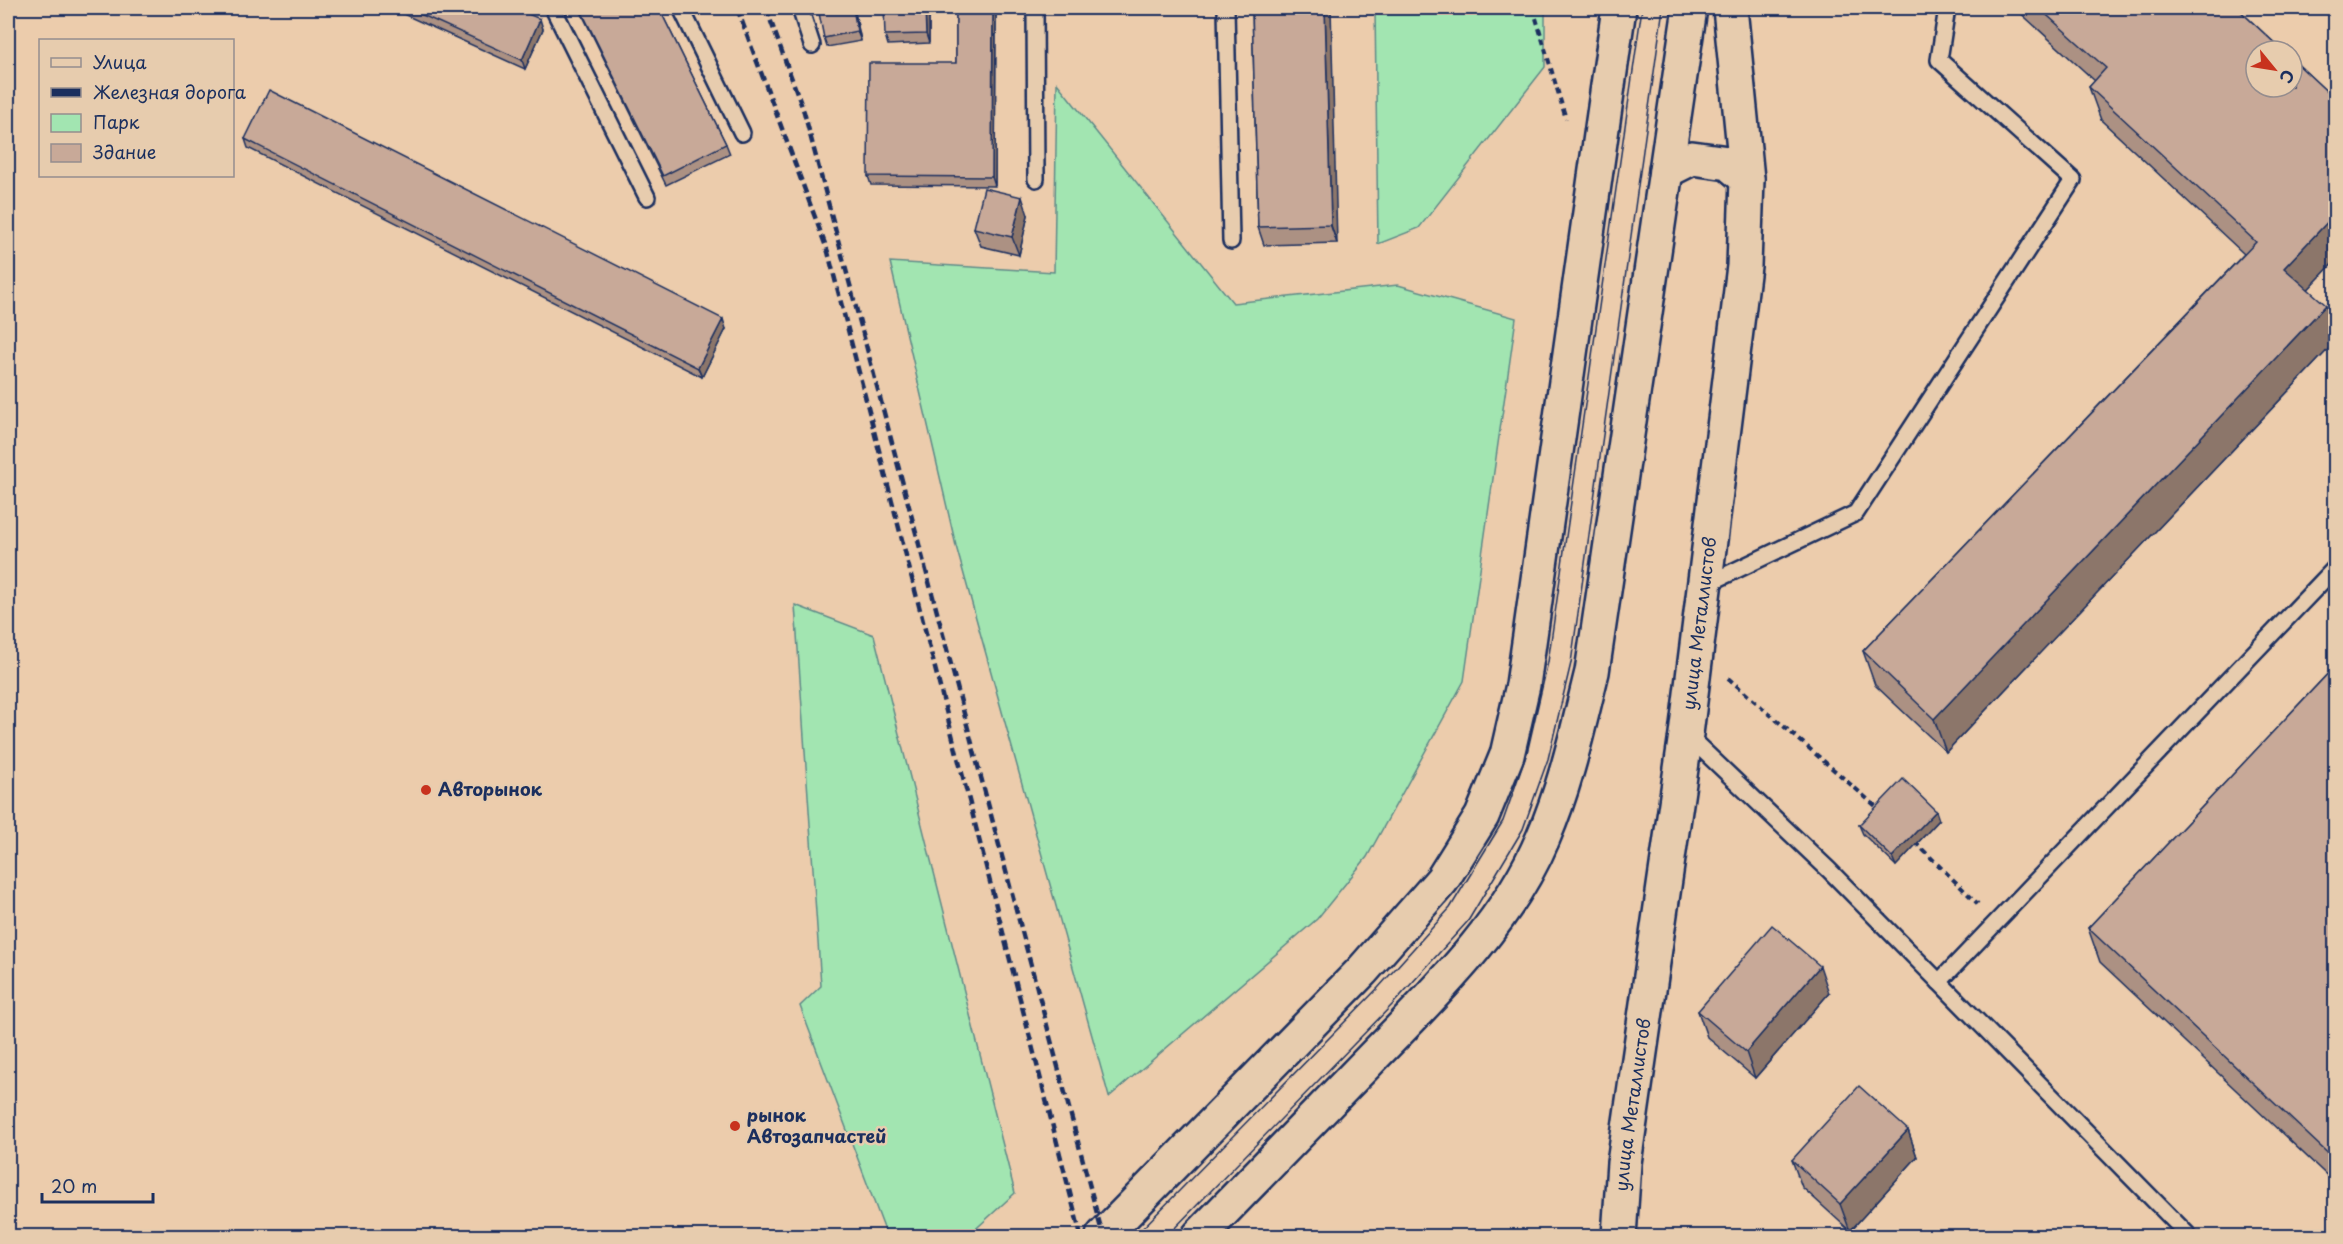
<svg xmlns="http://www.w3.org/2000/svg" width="2343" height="1244" font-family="'Playpen Sans',sans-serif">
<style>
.green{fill:#a2e5b1;stroke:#5e8a88;stroke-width:1.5}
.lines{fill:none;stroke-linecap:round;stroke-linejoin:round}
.service-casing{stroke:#1b2f5e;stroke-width:20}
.secondary-casing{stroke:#1b2f5e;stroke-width:38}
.primary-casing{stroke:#1b2f5e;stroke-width:38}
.path{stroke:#1b2f5e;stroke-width:4;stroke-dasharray:6 4.5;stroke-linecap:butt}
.service{stroke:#e7ccae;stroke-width:15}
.secondary{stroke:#e7ccae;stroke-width:33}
.primary{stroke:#e7ccae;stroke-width:33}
.tram{stroke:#1b2f5e;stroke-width:1.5}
.rail{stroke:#1b2f5e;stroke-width:4.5;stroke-dasharray:9 4.5;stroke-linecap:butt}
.wall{fill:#ac9183;stroke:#1b2f5e;stroke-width:1.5}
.shaded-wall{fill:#8c766a;stroke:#1b2f5e;stroke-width:1.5}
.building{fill:#c8a998;stroke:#1b2f5e;stroke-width:1.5}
.poi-dot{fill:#c8321e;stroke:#e7ccae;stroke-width:2}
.labels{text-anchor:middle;stroke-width:5;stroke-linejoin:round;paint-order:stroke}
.street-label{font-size:18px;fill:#1b2f5e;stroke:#e7ccae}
.poi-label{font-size:18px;font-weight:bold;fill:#1b2f5e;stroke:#e7ccae;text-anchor:start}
</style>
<rect width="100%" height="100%" fill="#ecccac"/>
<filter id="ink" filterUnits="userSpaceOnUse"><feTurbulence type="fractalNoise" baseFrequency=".0167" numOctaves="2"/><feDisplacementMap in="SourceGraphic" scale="12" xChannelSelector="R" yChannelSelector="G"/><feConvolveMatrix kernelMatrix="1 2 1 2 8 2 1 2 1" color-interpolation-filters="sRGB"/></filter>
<g filter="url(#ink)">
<g class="green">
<path d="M1375,8H1545V67L1419,228L1378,244Z"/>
<path d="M1057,83L1233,303L1398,285L1516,318L1464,681L1367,857L1317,919L1109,1097L956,546L890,262L1054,272Z"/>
<path d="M795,605L874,635L1015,1193L968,1236H887L800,1006L821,986Z"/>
</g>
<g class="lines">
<g class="service-casing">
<g id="service">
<path d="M553,8L647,197"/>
<path d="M681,8L742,133"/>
<path d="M800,8L812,45"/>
<path d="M1035,8L1036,179"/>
<path d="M1226,8L1231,241"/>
<path d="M1705,585L1856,513L2073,180L1939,60L1947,8"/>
<path d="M1686,734L1829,870L2189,1236"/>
<path d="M1939,982L2336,567"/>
</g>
</g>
<g class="secondary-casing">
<g id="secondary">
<path id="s1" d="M1619,1236L1624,1163L1686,734L1744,266L1747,179L1730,8"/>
</g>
</g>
<g class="primary-casing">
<g id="primary">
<path d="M1666,171L1692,158L1728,163L1747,179"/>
<path d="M1103,1236L1362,971L1442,880L1482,816L1507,755L1523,685L1619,8"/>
<path d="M1199,1236C1255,1179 1311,1121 1367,1063C1432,996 1506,926 1543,838C1566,785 1578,728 1592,672L1690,8"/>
</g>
</g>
<g class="path">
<path d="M1533,8L1566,119"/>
<path d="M1728,678L1879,809"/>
<path d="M1915,842L1978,904"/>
</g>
<use href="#service" class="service"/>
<use href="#secondary" class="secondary"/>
<use href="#primary" class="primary"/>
<g class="tram">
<path d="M1135,1236L1378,988L1450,908L1503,821L1527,753L1548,662L1642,8"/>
<path d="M1167,1236L1393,1004L1468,921L1523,829L1548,759L1571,663L1663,8"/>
</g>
<g class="rail">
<path d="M737,8L828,252L1081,1236"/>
<path d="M766,8L804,112L1103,1236"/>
</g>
</g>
<g class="wall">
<path d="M390,8H514L543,29L525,69Z"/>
<path d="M579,8H659L726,144L730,154L666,185Z"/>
<path d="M854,8L861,41L827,47L824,38Z"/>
<path d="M929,8V43L888,45L885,35Z"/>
<path d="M956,8H996L995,186L871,185L868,176L956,63Z"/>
<path d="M1252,8L1337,243L1264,245L1258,227Z"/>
<path d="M2015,8H2237L2336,100V260L2308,289L2336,331V341L1946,752L1875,685L1863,651L2244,254L2101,120L2089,87L2095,81Z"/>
<path d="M245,139L726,329L702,377L248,148Z"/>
<path d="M1028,215L1019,255L981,246L974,228Z"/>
<path d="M2336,665V1184L2100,962L2088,928Z"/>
<path d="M1939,820L1896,866L1863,834L1859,825Z"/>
<path d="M1829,993L1755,1078L1707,1037L1698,1011Z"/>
<path d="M1908,1130L1917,1157L1850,1231L1802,1187L1792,1160Z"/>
</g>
<g class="shaded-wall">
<path d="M853,8H854L861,41L857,31Z"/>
<path d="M925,8H929V43L926,34Z"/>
<path d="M993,8H996L995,186L992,177Z"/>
<path d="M1325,8H1331L1337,243L1331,225Z"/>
<path d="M540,19L543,29L525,69L522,60Z"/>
<path d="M1022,197L1028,215L1019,255L1012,237Z"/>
<path d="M2336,213V260L2296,302L2284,268Z"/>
<path d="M2326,305L2336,331V341L1946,752L1934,719Z"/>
<path d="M723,319L726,329L702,377L698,368Z"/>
<path d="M1936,811L1939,820L1896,866L1892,857Z"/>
<path d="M1820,966L1829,993L1755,1078L1746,1052Z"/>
<path d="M1908,1130L1917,1157L1850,1231L1840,1204Z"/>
</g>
<g class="building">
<path d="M407,8H514L540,19L522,60Z"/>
<path d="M580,8H659L726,144L663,176Z"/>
<path d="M818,8H853L857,31L824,38Z"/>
<path d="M884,8H925L926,34L885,35Z"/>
<path d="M956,8H993L992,177L868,176L869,63H956Z"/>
<path d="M1252,8H1325L1331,225L1258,227Z"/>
<path d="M2039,8H2237L2283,51H2256V87H2292V59L2336,100V213L2284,268L2326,305L1934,719L1863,651L2256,242L2089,87L2106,68Z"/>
<path d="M269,90L723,319L698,368L245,139Z"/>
<path d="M984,188L1022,197L1012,237L974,228Z"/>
<path d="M2336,665V1161L2088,928Z"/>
<path d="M1903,779L1936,811L1892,857L1859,825Z"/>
<path d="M1772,925L1820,966L1746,1052L1698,1011Z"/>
<path d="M1859,1086L1908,1130L1840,1204L1792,1160Z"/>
</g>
</g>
<g class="poi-dot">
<circle cx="426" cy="790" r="6"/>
<circle cx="735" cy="1126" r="6"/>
</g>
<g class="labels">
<g class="street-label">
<text dy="6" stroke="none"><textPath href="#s1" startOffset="618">улица Металлистов</textPath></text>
<text dy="6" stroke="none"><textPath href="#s1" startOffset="132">улица Металлистов</textPath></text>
</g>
<g class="poi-label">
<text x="438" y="796">Авторынок</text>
<text x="747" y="1122">рынок<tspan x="747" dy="21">Автозапчастей</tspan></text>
</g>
</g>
<rect width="2343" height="1244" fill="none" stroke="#e7ccae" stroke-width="30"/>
<rect x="15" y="15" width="2313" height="1214" fill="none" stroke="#1b2f5e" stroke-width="2" filter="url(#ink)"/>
<rect x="39" y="39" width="195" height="138" fill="#e7ccae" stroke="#958d8e" stroke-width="1.5"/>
<rect x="51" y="58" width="30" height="9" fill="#e7ccae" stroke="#958d8e" stroke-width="1.5"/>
<text x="93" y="69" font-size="18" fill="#1b2f5e">Улица</text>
<rect x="51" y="88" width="30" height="9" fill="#1b2f5e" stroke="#958d8e" stroke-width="1.5"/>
<text x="93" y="99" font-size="18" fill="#1b2f5e">Железная дорога</text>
<rect x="51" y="114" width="30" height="18" fill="#a2e5b1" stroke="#958d8e" stroke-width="1.5"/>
<text x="93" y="129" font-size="18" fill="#1b2f5e">Парк</text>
<rect x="51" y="144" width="30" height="18" fill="#c8a998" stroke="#958d8e" stroke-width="1.5"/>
<text x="93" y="159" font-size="18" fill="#1b2f5e">Здание</text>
<g transform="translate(2274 69) rotate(120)"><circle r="28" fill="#e7ccae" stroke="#958d8e" stroke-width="1.5"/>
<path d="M0-4.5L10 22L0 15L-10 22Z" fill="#c8321e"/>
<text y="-9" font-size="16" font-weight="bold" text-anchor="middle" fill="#1b2f5e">С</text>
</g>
<path d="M42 1193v9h111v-9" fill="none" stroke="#1b2f5e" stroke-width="3"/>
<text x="51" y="1193" font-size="18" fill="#1b2f5e" stroke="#e7ccae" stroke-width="4.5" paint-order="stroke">20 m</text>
</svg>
